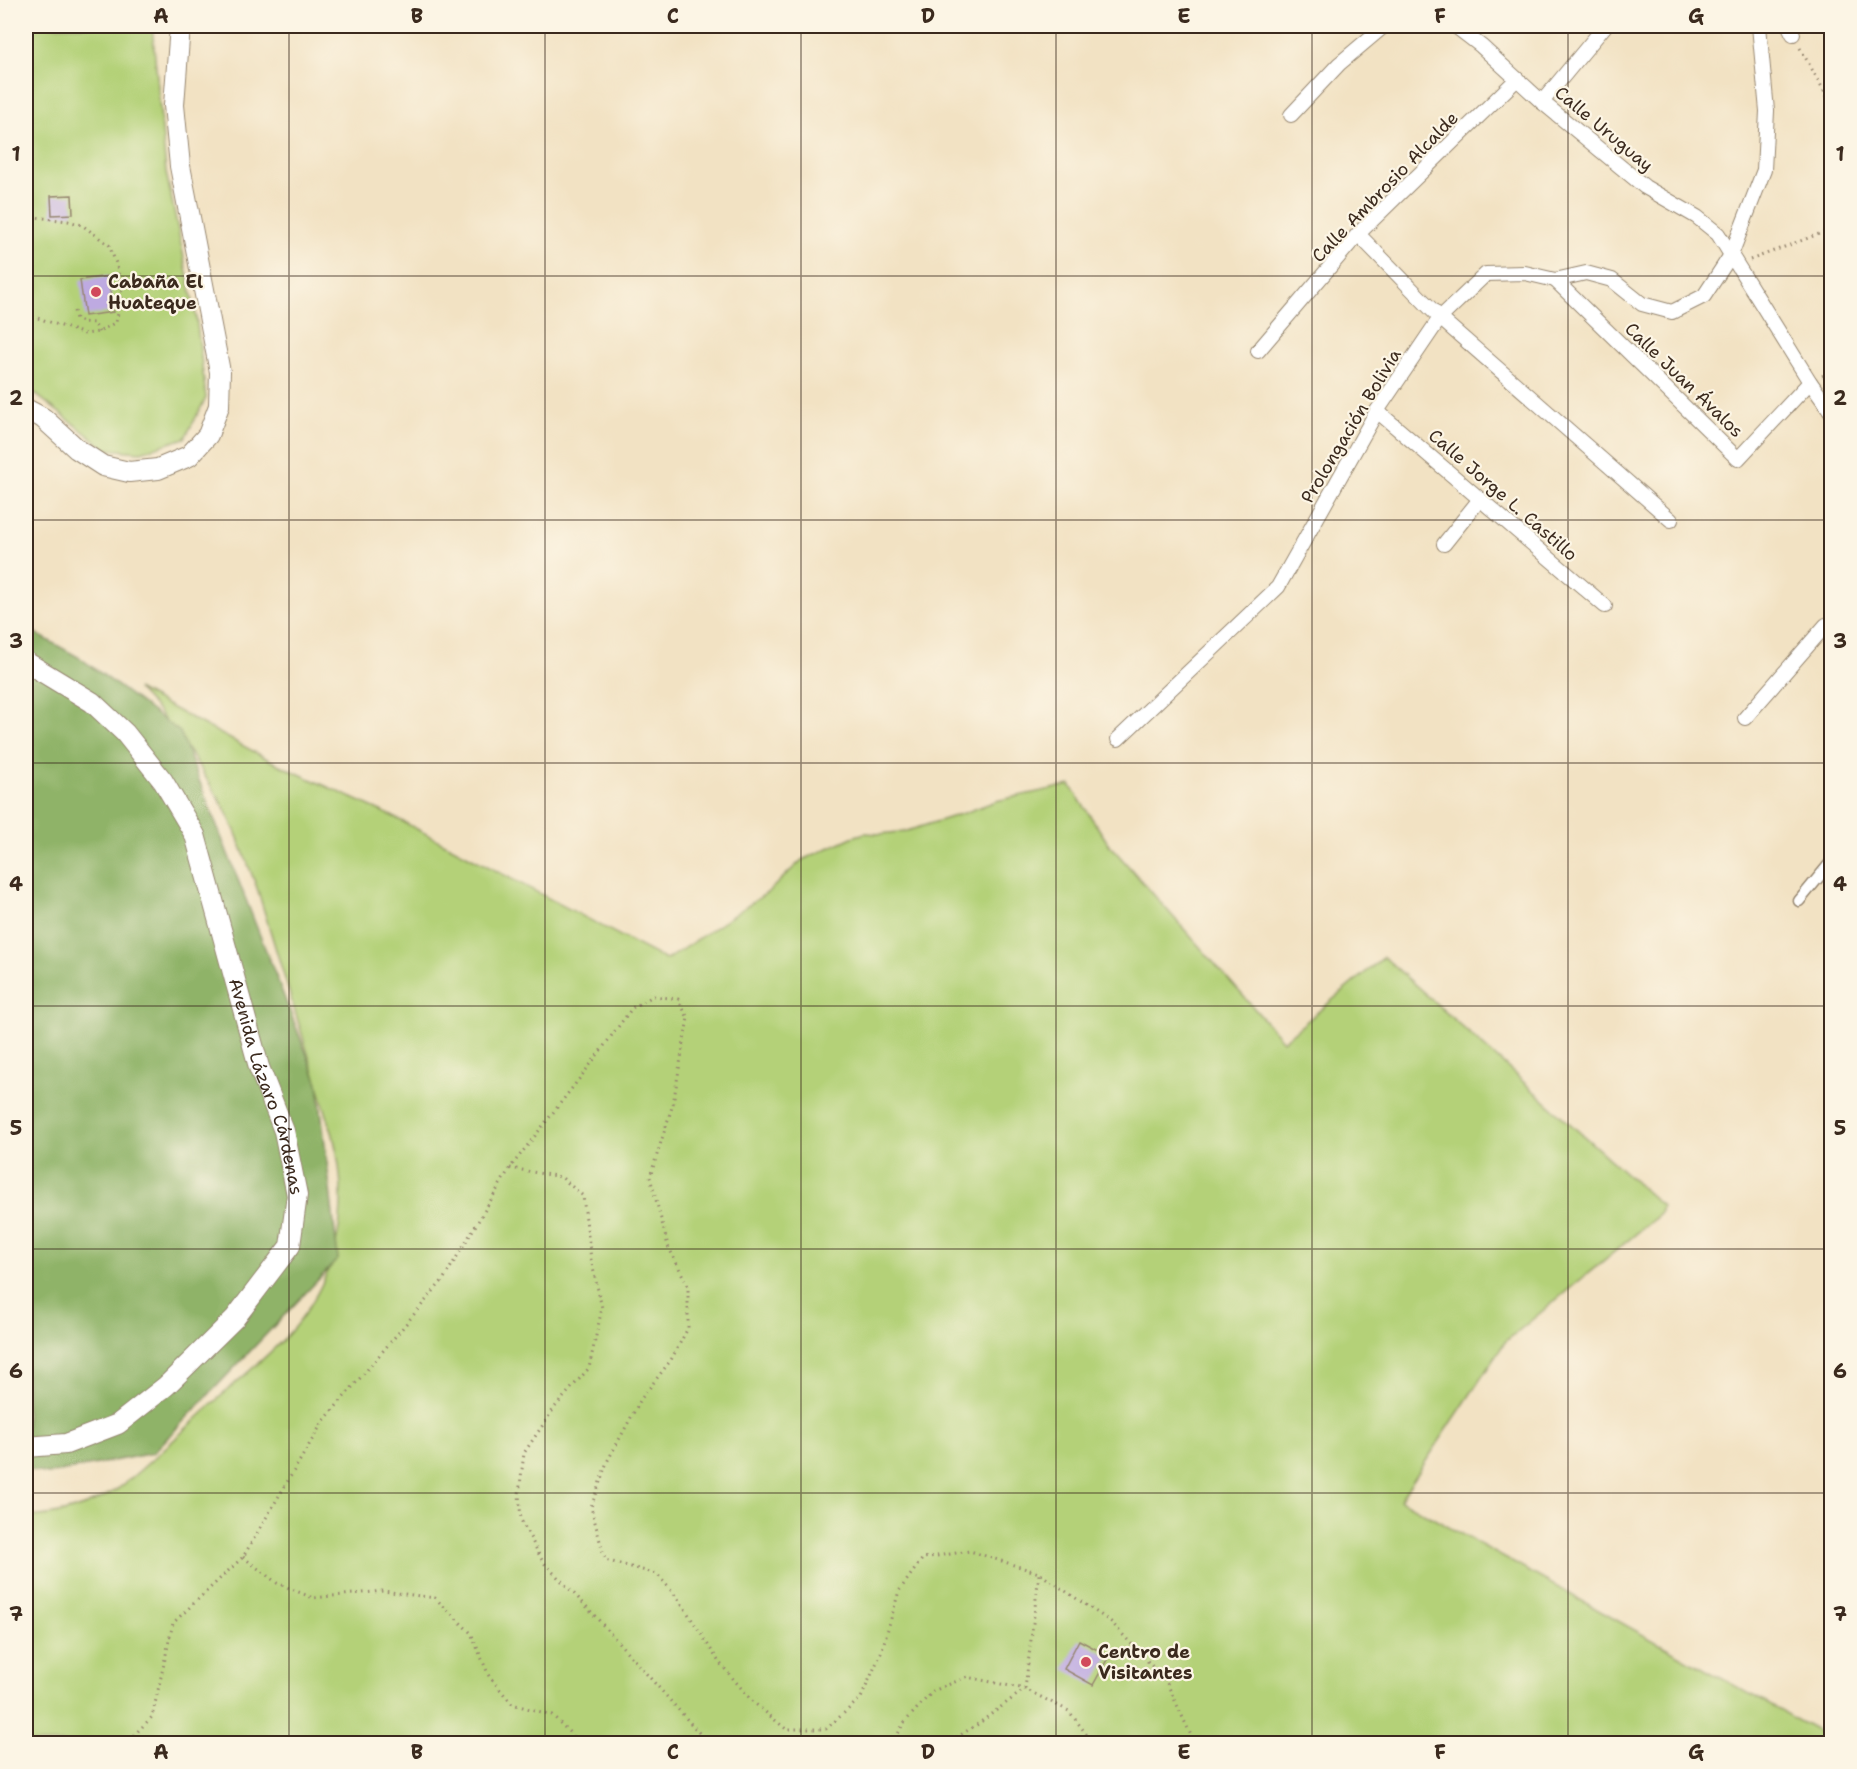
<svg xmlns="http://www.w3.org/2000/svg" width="1857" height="1769" font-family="'Shantell Sans',sans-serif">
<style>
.green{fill:#b4d178;stroke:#787e4b;stroke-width:1.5}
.forest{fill:#8fb368;stroke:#656e43;stroke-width:1.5}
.building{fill:#beaae1}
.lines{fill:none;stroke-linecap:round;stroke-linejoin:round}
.pedestrian-casing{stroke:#968670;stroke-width:13}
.minor-casing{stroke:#968670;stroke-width:16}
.secondary-casing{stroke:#968670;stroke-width:22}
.path{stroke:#968670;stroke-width:3;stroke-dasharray:1.5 4.5;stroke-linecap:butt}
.pedestrian{stroke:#fff;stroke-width:10}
.minor{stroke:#fff;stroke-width:14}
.secondary{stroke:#fff;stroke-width:20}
.grid{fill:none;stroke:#3b2a1e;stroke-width:1.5;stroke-opacity:0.55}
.poi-dot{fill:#d1495b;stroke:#fcf5e5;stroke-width:2}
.labels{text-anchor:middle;stroke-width:4.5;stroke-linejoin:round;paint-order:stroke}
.street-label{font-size:18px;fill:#3b2a1e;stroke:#fcf5e5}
.poi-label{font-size:18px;font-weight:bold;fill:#3b2a1e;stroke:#fcf5e5;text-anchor:start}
.neatline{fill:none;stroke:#3b2a1e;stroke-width:2}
.grid-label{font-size:20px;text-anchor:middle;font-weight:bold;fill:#3b2a1e}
</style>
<rect width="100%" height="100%" fill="#fcf5e5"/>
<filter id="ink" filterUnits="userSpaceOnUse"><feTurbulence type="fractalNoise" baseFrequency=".0167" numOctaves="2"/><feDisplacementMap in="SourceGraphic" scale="12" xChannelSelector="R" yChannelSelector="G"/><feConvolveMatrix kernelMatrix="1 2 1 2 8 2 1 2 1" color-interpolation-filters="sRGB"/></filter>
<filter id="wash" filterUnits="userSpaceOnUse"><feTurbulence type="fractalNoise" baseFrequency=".008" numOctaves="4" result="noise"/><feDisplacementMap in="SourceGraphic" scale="24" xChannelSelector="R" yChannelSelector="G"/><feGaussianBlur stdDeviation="1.35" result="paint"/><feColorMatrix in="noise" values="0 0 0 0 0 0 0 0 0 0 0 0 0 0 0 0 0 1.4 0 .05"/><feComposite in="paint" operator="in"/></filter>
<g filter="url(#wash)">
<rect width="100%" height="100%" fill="#f2e2c3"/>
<g class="green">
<path d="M26,26H152L166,172L196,316L206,398L185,438L141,452L106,449L34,393L26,390Z"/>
<path d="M137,689L275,763L394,817L666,960L768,892L802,860L852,837L865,833L881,834L907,831L967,812L996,801L1070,785L1108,843L1283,1041L1384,957L1662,1206L1660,1214L1505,1342L1400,1500L1831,1739V1743H26V1517C61,1516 90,1507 119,1488C155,1459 187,1427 221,1396C244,1375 270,1355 291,1331C340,1274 351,1206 333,1135L257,888L236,833L224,807L193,757L157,710Z"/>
</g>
<path class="forest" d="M26,628L80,658L180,732L318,1083L338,1259L153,1453L48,1474L26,1469Z"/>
<g id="blocks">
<g class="building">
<path d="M72,195L73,214L52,215L51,196Z"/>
<path d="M108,276L113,312L85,316L80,280Z"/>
<path d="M1079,1640L1109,1656L1093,1685L1064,1669Z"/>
</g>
</g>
</g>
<g filter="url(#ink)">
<use href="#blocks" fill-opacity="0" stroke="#968670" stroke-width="1.5"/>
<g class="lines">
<g class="pedestrian-casing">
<path id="pedestrian" d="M1799,901L1832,861"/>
</g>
<g class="minor-casing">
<g id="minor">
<path d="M1455,26L1481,46L1542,102L1645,187L1697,217L1718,234L1810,382L1832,413"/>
<path d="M1789,26L1793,34"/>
<path d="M1542,102L1605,26"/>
<path d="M1291,115L1339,64L1384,26"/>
<path d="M1358,234L1440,318L1671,520"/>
<path d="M1555,280L1738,459L1810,382"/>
<path d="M1258,351L1358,234L1517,79"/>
<path d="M1377,411L1605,606"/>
<path d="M1444,544L1480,499"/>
<path d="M1745,718L1826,625L1832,627"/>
<path d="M1118,739L1278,587L1377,411L1440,318L1486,274L1525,273L1555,280L1586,273L1612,280L1642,304L1672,312L1704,296L1731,255L1764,170L1767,111L1759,26"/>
</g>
</g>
<g class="secondary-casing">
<g id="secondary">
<path d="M26,409L43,418L77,449L103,466L129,472L158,469L189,456L208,435L219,406L220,372L180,166L174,105L180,26"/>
<path id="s1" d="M26,662L92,702L125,733L163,781L195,835L259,1067L284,1131L297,1195L290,1246L235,1318L166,1386L118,1424L66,1444L26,1447"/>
</g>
</g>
<g class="path">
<path d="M1800,48L1832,105"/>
<path d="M26,216L68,221L82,225L109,245L117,266L122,295L116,322L99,332L85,334L26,314"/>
<path d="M1750,260L1832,229"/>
<path d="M112,304L120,303"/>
<path d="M74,311L76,319L82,322L94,323L99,332"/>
<path d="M1822,376L1832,372"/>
<path d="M510,1168L561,1177L583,1196L591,1259L602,1308L589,1368L555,1407L524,1453L519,1494L521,1520L543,1562L586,1606L701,1735L718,1744"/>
<path d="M243,1557L277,1583L313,1598L383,1591L435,1598L471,1633L489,1676L512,1704L552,1715L581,1744"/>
<path d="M1025,1689L1039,1574"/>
<path d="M125,1744L152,1717L173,1623L243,1557L322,1423L443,1280L510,1168L590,1065L632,1008L653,996L678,999L688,1018L673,1104L650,1177L668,1246L688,1286V1328L671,1360L641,1399L607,1462L591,1507L605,1560L657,1574L680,1601L719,1662L753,1702L786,1729H826L861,1698L881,1653L899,1591L923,1558L970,1551L1039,1573L1111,1622L1166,1681L1195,1744"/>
<path d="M893,1744L903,1724L933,1691L967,1677L1025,1689L1069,1711L1087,1735L1090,1744"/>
<path d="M946,1744L978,1724L1025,1689"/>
</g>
<use href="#pedestrian" class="pedestrian"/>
<use href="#minor" class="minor"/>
<use href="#secondary" class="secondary"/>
</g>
</g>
<path class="grid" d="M289,26V1744M545,26V1744M801,26V1744M1056,26V1744M1312,26V1744M1568,26V1744M26,276H1832M26,520H1832M26,763H1832M26,1006H1832M26,1249H1832M26,1493H1832"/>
<g class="poi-dot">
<circle cx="96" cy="292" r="6"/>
<circle cx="1086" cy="1662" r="6"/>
</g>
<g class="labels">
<g class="street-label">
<text transform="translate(1604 129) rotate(40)" y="6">Calle Uruguay</text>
<text transform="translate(1385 187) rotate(-46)" y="6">Calle Ambrosio Alcalde</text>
<text transform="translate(1684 380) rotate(44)" y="6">Calle Juan Ávalos</text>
<text transform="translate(1351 426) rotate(-59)" y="6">Prolongación Bolivia</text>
<text transform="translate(1503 495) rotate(41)" y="6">Calle Jorge L. Castillo</text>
<text dy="6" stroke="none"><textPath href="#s1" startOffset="508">Avenida Lázaro Cárdenas</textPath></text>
</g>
<g class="poi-label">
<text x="108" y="288">Cabaña El<tspan x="108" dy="21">Huateque</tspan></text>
<text x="1098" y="1658">Centro de<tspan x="1098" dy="21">Visitantes</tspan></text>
</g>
</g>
<rect width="1857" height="1769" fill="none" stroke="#fcf5e5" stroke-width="66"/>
<rect x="33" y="33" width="1791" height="1703" class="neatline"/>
<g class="grid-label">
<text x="161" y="23">A</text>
<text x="417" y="23">B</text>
<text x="673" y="23">C</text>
<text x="928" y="23">D</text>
<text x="1184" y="23">E</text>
<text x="1440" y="23">F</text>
<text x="1696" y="23">G</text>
<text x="16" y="161">1</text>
<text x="1840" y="161">1</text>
<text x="16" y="405">2</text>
<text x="1840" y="405">2</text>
<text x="16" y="648">3</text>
<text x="1840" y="648">3</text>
<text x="16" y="891">4</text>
<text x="1840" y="891">4</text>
<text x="16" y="1135">5</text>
<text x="1840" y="1135">5</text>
<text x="16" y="1378">6</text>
<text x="1840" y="1378">6</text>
<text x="16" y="1621">7</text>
<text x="1840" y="1621">7</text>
<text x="161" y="1759">A</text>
<text x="417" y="1759">B</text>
<text x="673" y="1759">C</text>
<text x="928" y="1759">D</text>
<text x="1184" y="1759">E</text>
<text x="1440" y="1759">F</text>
<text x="1696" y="1759">G</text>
</g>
</svg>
